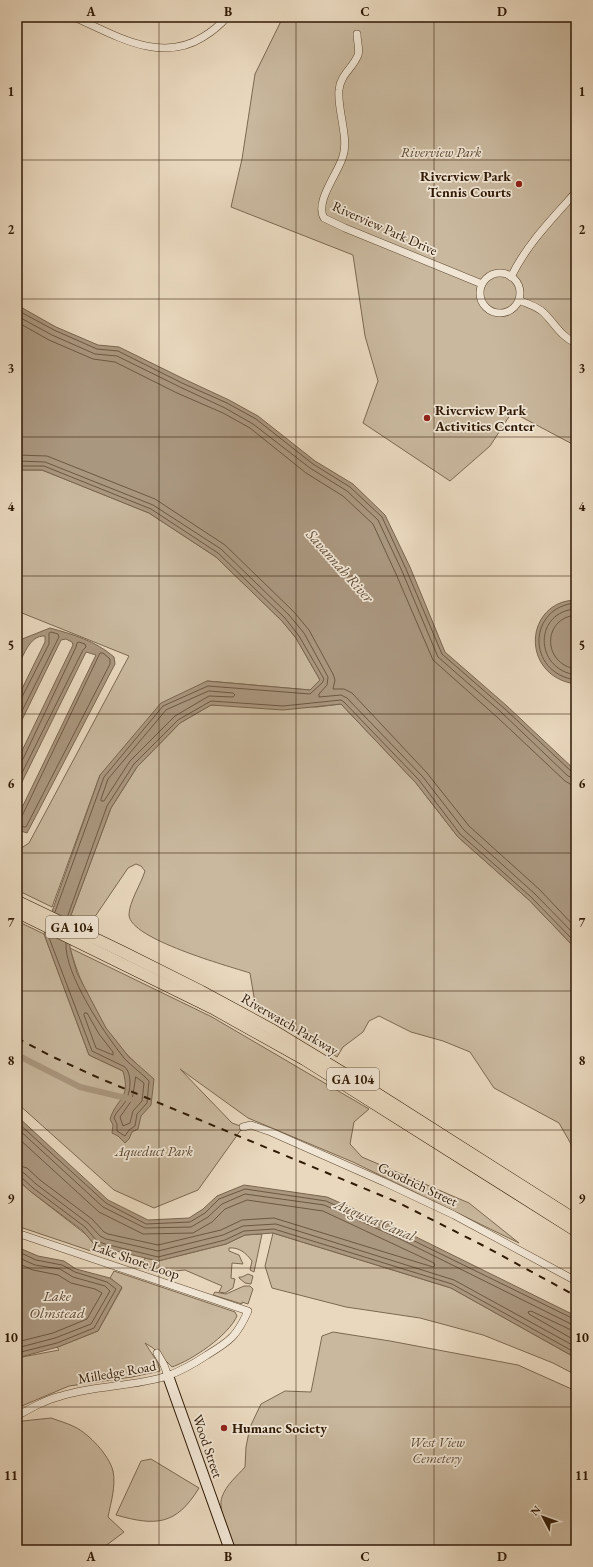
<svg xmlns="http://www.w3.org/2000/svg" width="593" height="1567" font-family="'EB Garamond',serif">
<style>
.green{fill:#c9b89e;stroke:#7c6851}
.water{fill:#aa977f;stroke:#79654e}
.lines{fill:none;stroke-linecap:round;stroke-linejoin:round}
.shore{stroke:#6c5842;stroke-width:1}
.canal{stroke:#aa977f;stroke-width:6}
.street-casing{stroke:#5e4932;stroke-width:8}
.secondary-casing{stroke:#2f1904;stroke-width:12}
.primary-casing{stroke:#2f1904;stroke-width:12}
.street{stroke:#f1e6d5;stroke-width:7}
.secondary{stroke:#f1e6d5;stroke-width:10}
.primary{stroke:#e9d8be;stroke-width:11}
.rail{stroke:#2f1904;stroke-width:2;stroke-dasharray:7 7;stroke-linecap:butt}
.grid{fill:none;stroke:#2f1904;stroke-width:1;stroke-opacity:0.55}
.poi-dot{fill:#8f2418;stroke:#f1e6d5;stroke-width:1.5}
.labels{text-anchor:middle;stroke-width:3.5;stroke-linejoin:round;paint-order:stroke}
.shield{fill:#f1e6d5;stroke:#695643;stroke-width:1}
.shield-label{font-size:13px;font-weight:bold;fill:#2f1904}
.park-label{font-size:14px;font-style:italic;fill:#5d4932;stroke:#f1e6d5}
.poi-label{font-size:14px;font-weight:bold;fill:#2f1904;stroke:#f1e6d5;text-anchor:start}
.street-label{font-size:14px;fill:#2f1904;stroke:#f1e6d5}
.water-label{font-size:15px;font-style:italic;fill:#604b35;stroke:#f1e6d5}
.neatline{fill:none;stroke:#2f1904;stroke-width:1.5}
.grid-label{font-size:13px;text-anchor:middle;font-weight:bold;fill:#2f1904}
</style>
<rect width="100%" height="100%" fill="#e9d8be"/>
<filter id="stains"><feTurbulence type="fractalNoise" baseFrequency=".005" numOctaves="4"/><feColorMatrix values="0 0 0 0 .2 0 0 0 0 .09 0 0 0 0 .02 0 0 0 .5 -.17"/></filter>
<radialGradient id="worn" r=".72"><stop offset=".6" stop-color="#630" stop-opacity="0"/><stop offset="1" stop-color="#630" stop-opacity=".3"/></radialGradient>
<g class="green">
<path d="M283,17H576V446L512,412L490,446L450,481L363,423L378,381L365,336L353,255L231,207L242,159L255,74Z"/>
<path d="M17,470H42L149,513L216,557L282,621L296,638L320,680L310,690L207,681L100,775L52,907L17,890V851L29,843L129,656L17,611Z"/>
<path d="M341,704L416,783L458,837L529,900L576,949V1173L571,1144L559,1123L494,1088L470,1052L443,1041L411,1032L379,1016L369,1021L363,1032L343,1047L337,1057L255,1003L250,973C228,966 130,939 129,915C129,902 141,884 145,871L141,866L136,864L128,868L90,924L71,915L111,808L137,767L180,723L211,705L317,707Z"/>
<path d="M17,921L44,934L89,1055L123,1071L136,1063C104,1036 81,988 70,948L212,1017L369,1109L354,1122L350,1144L362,1157L469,1203L519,1243L353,1162L248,1118L180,1069L232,1123L243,1127L198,1190L154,1208L114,1190L17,1103Z"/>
<path d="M17,1179L30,1191L88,1236L94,1244L91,1251L17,1226Z"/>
<path d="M273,1233L451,1288L576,1358V1375L553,1363L483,1335L420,1318L346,1307L272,1288L265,1266Z"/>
<path d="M262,1234L254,1272L250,1270L252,1261C246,1253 239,1247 229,1248V1251L239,1255L243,1264L232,1263L231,1278L235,1279L233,1288L225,1293L219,1292L222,1286L185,1270L156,1273L141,1267L145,1258L158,1261L226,1244L245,1235Z"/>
<path d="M114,1271L235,1312L237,1316C228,1336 192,1360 172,1367L153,1348L145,1343L158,1363L160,1371L132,1377L69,1386L17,1408V1358L59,1350L57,1347L98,1331L122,1288L110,1278Z"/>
<path d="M248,1274L253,1276L251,1284L245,1283L239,1278V1277H242Z"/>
<path d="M244,1286H250L253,1289L248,1304L242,1302V1304L213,1295L215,1292L226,1294Z"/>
<path d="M333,1332L390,1341L518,1365L576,1391V1550H236C231,1537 217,1510 222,1497C226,1485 237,1476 245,1467L246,1447L250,1427L261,1404L285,1391L311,1392L322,1336Z"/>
<path d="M51,1418C59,1421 67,1423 75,1427C89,1434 109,1455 113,1471C116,1486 111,1502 108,1517L124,1532L100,1550H17V1427L23,1421Z"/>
<path d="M151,1459L199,1488C176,1526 155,1526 116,1515L141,1461Z"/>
</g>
<g class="water">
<path d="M17,305L56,327L98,345L119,347L184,379L229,400L258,416L315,461L353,484L385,515L410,567L445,652L507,706L576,771V949L529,900L458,837L416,783L341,704L283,710L211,705L180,723L137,767L111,808L71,915L70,948L77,973L106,1028L129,1057L154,1079L151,1105L141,1116L138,1129L132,1132L129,1139L125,1143L118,1136L112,1133L113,1125L110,1119C117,1097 131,1100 123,1071L89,1055L44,934L100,775L161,703L207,681L310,690L320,680L296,638L282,621L216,557L149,513L42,470H17Z"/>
<path d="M576,600V684H575C519,675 525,601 576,600Z"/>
<path d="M50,628C72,634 96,641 114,657L115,664L27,833L21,831L17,827V818L96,655L86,652L17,792V761L73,645L72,642L66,639L61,640L17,730V699L45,642V636C29,635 23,657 17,669V641Z"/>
<path d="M17,1116L108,1200L148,1220L189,1218L203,1209L217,1196L244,1185L327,1197L402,1230L576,1316V1358L451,1288L273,1233L245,1235L226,1244L158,1261L103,1248L94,1244L82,1230L30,1191L17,1179Z"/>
<path d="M17,1247L38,1256L64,1261L76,1269L110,1278L122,1287L98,1331L58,1347L17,1358Z"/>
</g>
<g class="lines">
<g class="shore">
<path d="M17,310L54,330L97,349L118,351L182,383L227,403L256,419L313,464L350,487L382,517L406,569L442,654L505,709L572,772L576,774"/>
<path d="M17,316L52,335L95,354L117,356L180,387L225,408L253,424L310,468L347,491L378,520L402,571L438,657L501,712L568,776L576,779"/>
<path d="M17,322L49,340L93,359L115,362L177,393L223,413L250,428L306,473L343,496L373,524L396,574L433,660L497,717L565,781L570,784L576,785"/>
<path d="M17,455L47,456L155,499L225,545L294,612L309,630L333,674L335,680L333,689H344L352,693L427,773L469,826L539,889L576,928"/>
<path d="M17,461L45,462L153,505L221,549L289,615L304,633L328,677L327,685L319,694V697L341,695L347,698L423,777L464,830L535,894L576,936"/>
<path d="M17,466H44L151,509L218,553L285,618L299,636L324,679L322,683L310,694L208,686L163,706L104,777L55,912"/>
<path d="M576,603C528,606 525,673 576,680"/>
<path d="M576,609C534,611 533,669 576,675"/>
<path d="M576,615C542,618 542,664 576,669"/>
<path d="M209,691L233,693L235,695L233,697L209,696L175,716L130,761L104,801H101V799L108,779L166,710Z"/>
<path d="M17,700L22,697L49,644V633L51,632L58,634L59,637L17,721"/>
<path d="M17,762L23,759L76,647L77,643L79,642L85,644L86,647L83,650L17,783"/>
<path d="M17,819L22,816L100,653H103L110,659V664L26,827H24L17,824"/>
<path d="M67,918L107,806L134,764L178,720L211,701L283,706L341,700L344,702L419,780L460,834L531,897L576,943"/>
<path d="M48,935L92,1051L125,1067C132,1074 131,1091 126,1100C123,1107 116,1111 114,1118L117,1124V1131L125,1136L129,1130L135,1126L137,1114L147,1103L149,1081C142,1073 132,1067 124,1058C105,1034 64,974 66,943"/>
<path d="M85,1013H87L99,1034L113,1052V1055L96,1048L84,1015Z"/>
<path d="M136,1077L144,1083L142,1101L133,1111L130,1123L123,1126L120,1117L132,1100Z"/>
<path d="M17,1122L106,1203L146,1224L190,1222L205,1213L219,1199L245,1189L326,1201L400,1234L576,1320"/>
<path d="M17,1128L103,1207L145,1228L191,1227L208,1217L222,1204L245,1194L324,1205L398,1238L571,1324L576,1325"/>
<path d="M17,1137L99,1212L143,1234L193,1233L212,1222L225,1209L247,1200L323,1211L434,1263L435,1265L433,1267L274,1218L242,1220L221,1230L158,1245L108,1234L104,1232L92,1219L40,1180L27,1168L17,1165"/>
<path d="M17,1171L24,1173L36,1184L88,1223L100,1236L106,1239L158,1251L223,1235L243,1226L276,1224L454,1280L576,1347"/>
<path d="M17,1176L21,1177L33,1188L85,1227L97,1241L105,1244L158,1257L225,1240L244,1231L274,1229L452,1284L576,1353"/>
<path d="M17,1251L36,1260L62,1265L75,1272L107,1282L116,1289L94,1328L57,1343L17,1353"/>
<path d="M17,1257L35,1265L60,1269L73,1277L105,1286L110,1291L91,1324L55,1338L17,1348"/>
<path d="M17,1263L33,1270L58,1275L71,1283L95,1289L102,1293L87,1319L53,1333L17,1342"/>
<path d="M576,1331L569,1329L531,1311L528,1312L529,1314L576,1341"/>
</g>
<path class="canal" d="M17,1055L80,1087L130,1099"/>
<g class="street-casing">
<g id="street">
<path d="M74,17C115,35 160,64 203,37C213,31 220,25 227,17"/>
<path d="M357,34C357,41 360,50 358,55C353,68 340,75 339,90C337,109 349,138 343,156C339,172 314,202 324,218L345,228L482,284"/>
<circle cx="500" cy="293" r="20"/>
<path d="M511,277C527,244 552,219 576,192"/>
<path d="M519,300C527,304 537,306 544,313C555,324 561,337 576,343"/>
<path d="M243,1127L251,1125L271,1132L384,1182L454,1215L576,1281"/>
<path d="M17,1233L248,1311C237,1336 230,1341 207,1355C195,1363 181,1371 167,1376C133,1387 96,1385 61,1396C45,1400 31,1408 17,1416"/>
<path d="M157,1353L164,1365L168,1376"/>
</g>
</g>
<g class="secondary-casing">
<path id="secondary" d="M168,1376L230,1550"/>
</g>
<g class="primary-casing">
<g id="primary">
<path d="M17,901L123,952L201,991L271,1029L373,1091L576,1220"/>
<path d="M17,912L212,1008L305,1060L576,1231"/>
</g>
</g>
<use href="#street" class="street"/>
<use href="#secondary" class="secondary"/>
<use href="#primary" class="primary"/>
<path class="rail" d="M17,1038L51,1056L99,1078L397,1202L486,1247L576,1296"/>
</g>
<path class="grid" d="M159,17V1550M296,17V1550M434,17V1550M17,160H576M17,299H576M17,437H576M17,576H576M17,714H576M17,853H576M17,991H576M17,1130H576M17,1268H576M17,1407H576"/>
<g class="poi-dot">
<circle cx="519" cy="184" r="4"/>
<circle cx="427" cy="418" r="4"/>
<circle cx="224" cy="1428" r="4"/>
</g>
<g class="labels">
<g class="shield">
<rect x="46" y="916" width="52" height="22" rx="3"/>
<rect x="327" y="1068" width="52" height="22" rx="3"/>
</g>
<g class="shield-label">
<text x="72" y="932">GA 104</text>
<text x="353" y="1084">GA 104</text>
</g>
<g class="park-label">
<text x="441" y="157">Riverview Park</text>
<text x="154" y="1156">Aqueduct Park</text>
<text x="437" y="1447">West View<tspan x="437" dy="16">Cemetery</tspan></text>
</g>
<g class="poi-label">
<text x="511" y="181" text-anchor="end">Riverview Park<tspan x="511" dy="16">Tennis Courts</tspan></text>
<text x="435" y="415">Riverview Park<tspan x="435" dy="16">Activities Center</tspan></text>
<text x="232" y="1433">Humane Society</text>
</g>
<g class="street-label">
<text transform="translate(385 228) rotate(24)" y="5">Riverview Park Drive</text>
<text transform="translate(290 1024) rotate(30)" y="5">Riverwatch Parkway</text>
<text transform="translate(418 1184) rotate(25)" y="5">Goodrich Street</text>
<text transform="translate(136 1260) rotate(19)" y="5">Lake Shore Loop</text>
<text transform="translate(117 1372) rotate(-10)" y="5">Milledge Road</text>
<text transform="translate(208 1446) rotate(71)" y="5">Wood Street</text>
</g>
<g class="water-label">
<text transform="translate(340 566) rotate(48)" y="5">Savannah River</text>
<text transform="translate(375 1220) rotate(23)" y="5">Augusta Canal</text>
<text x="57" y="1301">Lake<tspan x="57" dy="17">Olmstead</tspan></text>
</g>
</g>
<rect width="593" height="1567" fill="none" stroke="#e9d8be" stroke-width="44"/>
<g transform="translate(543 1517) rotate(311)" stroke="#f1e6d5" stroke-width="3" paint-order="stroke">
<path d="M0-3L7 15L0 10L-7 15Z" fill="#2f1904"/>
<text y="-6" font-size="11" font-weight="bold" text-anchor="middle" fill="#2f1904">N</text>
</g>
<rect x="22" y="22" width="549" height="1523" class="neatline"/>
<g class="grid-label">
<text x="91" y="16">A</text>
<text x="228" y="16">B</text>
<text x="365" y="16">C</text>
<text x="502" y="16">D</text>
<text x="11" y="96">1</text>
<text x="582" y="96">1</text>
<text x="11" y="234">2</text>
<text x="582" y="234">2</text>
<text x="11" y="373">3</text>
<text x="582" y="373">3</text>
<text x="11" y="511">4</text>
<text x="582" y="511">4</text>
<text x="11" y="650">5</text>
<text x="582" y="650">5</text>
<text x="11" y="788">6</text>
<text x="582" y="788">6</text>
<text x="11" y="927">7</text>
<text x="582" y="927">7</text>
<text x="11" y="1065">8</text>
<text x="582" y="1065">8</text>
<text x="11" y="1203">9</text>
<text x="582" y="1203">9</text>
<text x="11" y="1342">10</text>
<text x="582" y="1342">10</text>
<text x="11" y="1480">11</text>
<text x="582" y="1480">11</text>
<text x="91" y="1561">A</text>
<text x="228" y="1561">B</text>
<text x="365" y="1561">C</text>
<text x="502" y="1561">D</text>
</g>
<rect width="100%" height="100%" filter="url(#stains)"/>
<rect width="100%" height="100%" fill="url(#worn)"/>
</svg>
